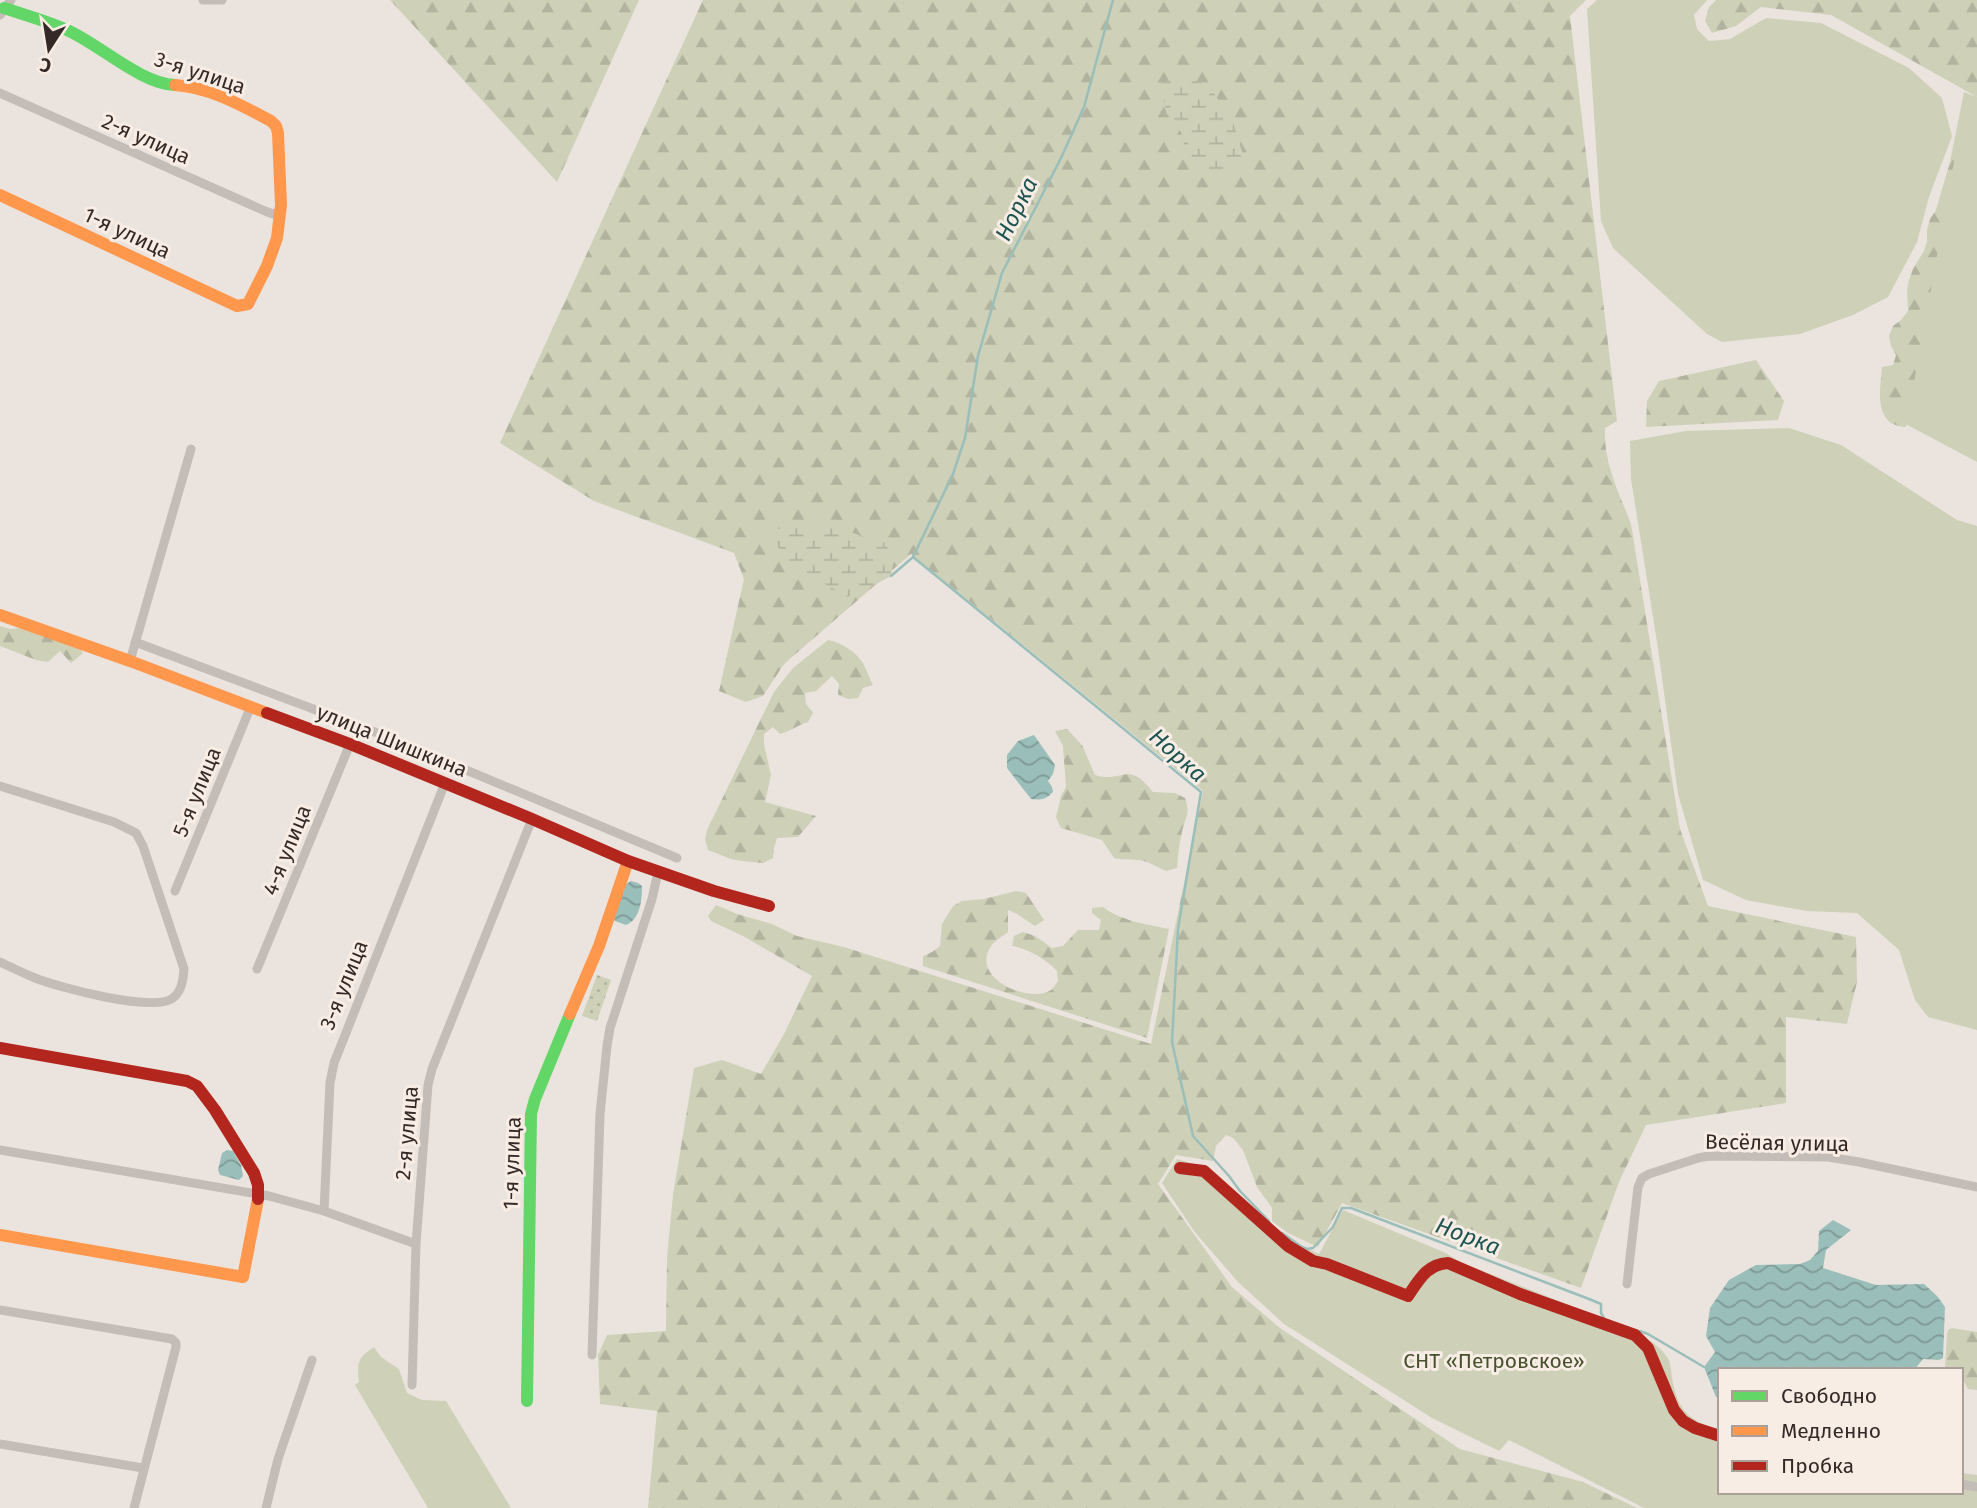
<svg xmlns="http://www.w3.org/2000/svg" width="1977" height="1508" font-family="'Fira Sans',sans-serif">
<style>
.green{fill:#ced0b8}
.forest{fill:url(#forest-firs)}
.wetland{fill:url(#wetland-marsh)}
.park{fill:url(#park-dots)}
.water{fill:url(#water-waves)}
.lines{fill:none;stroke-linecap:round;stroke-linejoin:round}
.stream{stroke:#9abeb9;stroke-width:2.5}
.street{stroke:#c4bcb7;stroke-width:9}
.fast{stroke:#63d668;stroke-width:12}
.slow{stroke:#ff974d;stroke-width:12}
.jam{stroke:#b3261e;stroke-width:12}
.labels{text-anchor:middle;stroke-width:6;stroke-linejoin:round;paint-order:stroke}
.street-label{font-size:21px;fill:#342926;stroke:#f8ede5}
.park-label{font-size:21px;fill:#47512b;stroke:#f8ede5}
.water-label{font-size:23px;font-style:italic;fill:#1d5452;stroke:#f8ede5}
</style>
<defs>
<pattern id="forest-firs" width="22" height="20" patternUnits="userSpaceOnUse" patternTransform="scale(1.75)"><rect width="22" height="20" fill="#ced0b8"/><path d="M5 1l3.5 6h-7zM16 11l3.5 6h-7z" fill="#b2b39e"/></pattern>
<pattern id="wetland-marsh" width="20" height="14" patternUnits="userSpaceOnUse" patternTransform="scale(1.75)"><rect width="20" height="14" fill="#ced0b8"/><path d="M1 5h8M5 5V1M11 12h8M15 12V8" fill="none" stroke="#b2b39e"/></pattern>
<pattern id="park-dots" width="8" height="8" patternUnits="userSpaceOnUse" patternTransform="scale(1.75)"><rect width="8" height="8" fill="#ced0b8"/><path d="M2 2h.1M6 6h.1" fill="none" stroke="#b2b39e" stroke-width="1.8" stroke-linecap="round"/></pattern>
<pattern id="water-waves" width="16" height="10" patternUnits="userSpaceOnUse" patternTransform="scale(1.75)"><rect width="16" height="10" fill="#9abeb9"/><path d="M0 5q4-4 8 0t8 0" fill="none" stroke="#7e9a96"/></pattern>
</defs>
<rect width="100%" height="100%" fill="#ebe4de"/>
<g class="green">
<path d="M1597,0H1707L1694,15L1697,29L1709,41L1730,39L1766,18L1821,23L1909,68L1942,98L1952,136L1929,197L1917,242L1888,297L1853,315L1800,334L1722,342L1707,334L1613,248L1601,221L1587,9Z"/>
<path d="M1964,92L1977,97V462L1898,420Z"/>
<path d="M1789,428L1841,445L1957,520L1977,526V1030L1928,1017L1915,1000L1899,950L1857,913L1807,911L1746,900L1703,880L1678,794L1657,642L1631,479L1630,441L1686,431Z"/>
<path d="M1177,1159L1208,1168L1287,1239L1319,1254L1343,1210L1446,1253L1460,1262L1633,1330C1646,1338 1659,1345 1667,1357C1671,1363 1671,1371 1672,1378C1678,1412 1689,1420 1720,1430V1492H1961V1473L1977,1475V1508H1644L1509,1440L1499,1451L1432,1418L1284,1324L1238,1282L1194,1231L1162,1183Z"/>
<path d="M374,1347L381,1357L399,1369L407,1393L422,1400L446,1401L511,1508H428L355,1385L359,1382C357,1363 357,1358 374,1347Z"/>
</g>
<g class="forest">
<path d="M390,0H639L557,182Z"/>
<path d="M703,0H1586L1570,16L1617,421L1605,428C1603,462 1619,493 1631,524L1680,829L1708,906L1856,937L1857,982L1847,1024L1786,1017V1103L1646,1125L1619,1182L1581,1288L1342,1203L1318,1247L1288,1233L1272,1221V1208L1257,1187L1243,1150L1233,1138L1226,1135L1216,1146L1213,1161L1176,1155L1158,1184L1232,1287L1280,1328L1460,1449L1583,1482L1637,1508H648L657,1411L600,1404L598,1355L607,1335L666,1331L667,1258L673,1195L694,1068L722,1060L761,1074L784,1034L812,976L743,936L711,921L708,916L716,905L737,914L772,924L797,936L844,947L1151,1044L1203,791L911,554L784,664L763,696L746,702L719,691L744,579L734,553L594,501L500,443Z"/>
<path d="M1716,0H1977V97L1831,15L1761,7L1736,26L1712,33L1705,21L1709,7Z"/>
<path d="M1955,156L1906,427C1873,426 1880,390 1882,367L1893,365L1896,355L1891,346L1889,336L1893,326L1901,320L1908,311L1907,290L1909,280L1913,269L1924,251L1927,241V230L1930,219L1936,210L1950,162Z"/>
<path d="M1756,360L1784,401L1778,420L1646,427L1647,401L1659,381Z"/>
<path d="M0,626L10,629L21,628L80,648L83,653L71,663L60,651L48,662L36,660L0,646Z"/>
<path d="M828,640C842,643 855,651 863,663C867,670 869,678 873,685L863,688L858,698L848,699L838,695L839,684L832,676L816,691L805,693L806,704L813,713L808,722C798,725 791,731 780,734L773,727L764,734V744L771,775L765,802L816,816L798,837L777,838L774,848L773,858L763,863L742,861L731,859L708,850L705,840L707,830L774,692L793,668Z"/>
<path d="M1067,729L1082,745L1095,775C1123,784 1127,759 1153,792L1175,793L1185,798C1191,814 1185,817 1182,832C1179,844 1178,856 1177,868L1166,871C1157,867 1148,861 1138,860C1130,859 1123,860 1114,858L1102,840L1061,828L1056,817L1061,796L1066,787L1063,746L1055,731Z"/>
<path d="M1016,891L1026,893L1044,920L1035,926L1017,914L1008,910V932C1003,936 994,941 991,946C969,979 1031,1004 1051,990C1052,990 1057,982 1058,981L1057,971C1045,959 1029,949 1012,946L1014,936L1023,932L1035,936L1052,948L1063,946L1078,930H1099L1101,920L1092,913V908L1103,907C1121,921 1146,924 1169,929L1147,1038L923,966V956L932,952L940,946L942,924L953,906L962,901L984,899Z"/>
<path d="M1952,1328L1977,1332V1390L1968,1389L1961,1376V1370L1945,1368L1947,1334L1948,1330Z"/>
</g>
<g class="wetland">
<path d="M1185,77L1208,85L1232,119L1244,158L1221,174L1200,168L1188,161L1181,132L1167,114L1160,83Z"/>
<path d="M803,525L840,529L885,543L894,559L891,576L863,591L847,597L784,559L770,530Z"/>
</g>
<path class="park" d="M597,975L611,980L597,1021L582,1016Z"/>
<g class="water">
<path d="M1034,735L1055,765L1053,774L1048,781L1052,787L1053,792C1045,800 1041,800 1031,799L1007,768V755L1018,741Z"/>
<path d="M631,881L638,883L642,886C642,901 640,919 626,925L615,921L614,918L626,884Z"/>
<path d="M227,1150L233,1151L241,1165L243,1176L239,1180L220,1175L218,1170L222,1153Z"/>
<path d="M1833,1220L1851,1230L1826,1250L1823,1268L1876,1285L1924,1284L1937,1296L1945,1307L1943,1358L1939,1360L1923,1359L1914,1370H1720V1398L1716,1397L1704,1367L1715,1352L1706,1336L1710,1308L1729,1280L1756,1265L1800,1264L1810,1260L1818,1251L1819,1231Z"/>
</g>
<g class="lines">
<g class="stream">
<path d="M1113,0L1084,107L1062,156L1002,273L978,356L965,438L953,474L913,557L1201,792L1178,929L1172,1042L1193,1136L1229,1176L1240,1191L1269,1221"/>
<path d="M891,576L912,558"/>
<path d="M1282,1233L1302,1247L1307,1249L1313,1248L1333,1227L1342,1208H1351L1589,1299L1601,1304V1313L1604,1318"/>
<path d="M1640,1331L1648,1334L1704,1367"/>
</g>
<g class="street">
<path d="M203,0H222"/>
<path d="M0,15L11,0"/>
<path d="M0,93L265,211L273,214L278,212"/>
<path d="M135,642L380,734L677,858"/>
<path d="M130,661L191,449"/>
<path d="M0,786L114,822L136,833L143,846L184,969C183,980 182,991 173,998C153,1013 58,987 35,978C23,973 11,967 0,962"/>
<path d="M175,891L251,706"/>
<path d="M257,969L350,744"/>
<path d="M0,1150L269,1196L324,1211L416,1244"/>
<path d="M324,1211L330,1083L334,1063L445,783"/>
<path d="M1627,1284L1638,1187L1642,1178L1649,1174L1698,1158L1709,1156L1828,1157L1859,1162L1977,1187"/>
<path d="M0,1310L172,1339L176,1343V1347L134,1508"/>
<path d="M592,1355L600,1114L607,1046L610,1028L652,899L658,872"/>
<path d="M412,1385L416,1244L428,1085L432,1069L532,819"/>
<path d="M0,1444L143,1468"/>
<path d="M1961,1484L1977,1487"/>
<path d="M266,1508L278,1459L312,1360"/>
</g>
<g class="fast">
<path d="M4,8C25,15 47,21 67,30C99,44 141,84 175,85"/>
<path d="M527,1401L531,1114L535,1099L570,1014"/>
</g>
<g class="slow">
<path d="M0,195L237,306L248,304L267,266L277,238L281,205L278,133L276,126L271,121C241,105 209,87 175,85"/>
<path d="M0,615L130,661L267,713"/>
<path d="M570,1014L599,946L628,861"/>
<path d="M0,1235L243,1277L258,1199"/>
</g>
<g class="jam">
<path d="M267,713L350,744L532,819L628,861L714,891L769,906"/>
<path d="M0,1048L187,1081L197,1086L215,1110L254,1173L258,1185V1199"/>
<path d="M1180,1168L1204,1171L1288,1246L1313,1261L1327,1264L1408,1296C1419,1280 1427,1264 1448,1263L1520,1294L1635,1335L1648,1348L1674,1410L1683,1421L1695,1428L1720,1436"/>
</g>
</g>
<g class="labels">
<g class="street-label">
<text transform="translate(200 73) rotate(18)" y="7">3-я улица</text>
<text transform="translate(146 139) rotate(24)" y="7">2-я улица</text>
<text transform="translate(127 233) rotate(25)" y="7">1-я улица</text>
<text transform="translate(392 741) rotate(22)" y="7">улица Шишкина</text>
<text transform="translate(197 792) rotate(-68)" y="7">5-я улица</text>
<text transform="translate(287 850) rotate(-68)" y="7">4-я улица</text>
<text transform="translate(344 985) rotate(-68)" y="7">3-я улица</text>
<text transform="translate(407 1133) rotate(-85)" y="7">2-я улица</text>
<text transform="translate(1777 1143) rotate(1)" y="7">Весёлая улица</text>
<text transform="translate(512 1163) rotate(-88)" y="7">1-я улица</text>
</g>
<g class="park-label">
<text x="1494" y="1368">СНТ «Петровское»</text>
</g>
<g class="water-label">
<text transform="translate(1016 209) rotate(-64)" y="8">Норка</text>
<text transform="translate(1178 755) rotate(42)" y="8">Норка</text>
<text transform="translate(1468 1236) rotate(21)" y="8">Норка</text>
</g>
</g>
<rect x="1718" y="1368" width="245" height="126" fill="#f8ede5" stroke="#aa9f99" stroke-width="2"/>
<rect x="1732" y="1391" width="35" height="10" fill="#63d668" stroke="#aa9f99" stroke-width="2"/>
<text x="1781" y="1403" font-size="21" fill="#342926">Свободно</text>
<rect x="1732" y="1426" width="35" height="10" fill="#ff974d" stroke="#aa9f99" stroke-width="2"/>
<text x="1781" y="1438" font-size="21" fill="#342926">Медленно</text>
<rect x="1732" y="1461" width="35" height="10" fill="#b3261e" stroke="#aa9f99" stroke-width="2"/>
<text x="1781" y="1473" font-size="21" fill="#342926">Пробка</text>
<g transform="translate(49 49) rotate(192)" stroke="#f8ede5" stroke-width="5" paint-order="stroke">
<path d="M0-5L12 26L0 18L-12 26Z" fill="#342926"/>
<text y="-10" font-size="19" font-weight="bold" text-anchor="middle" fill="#342926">С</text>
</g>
</svg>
